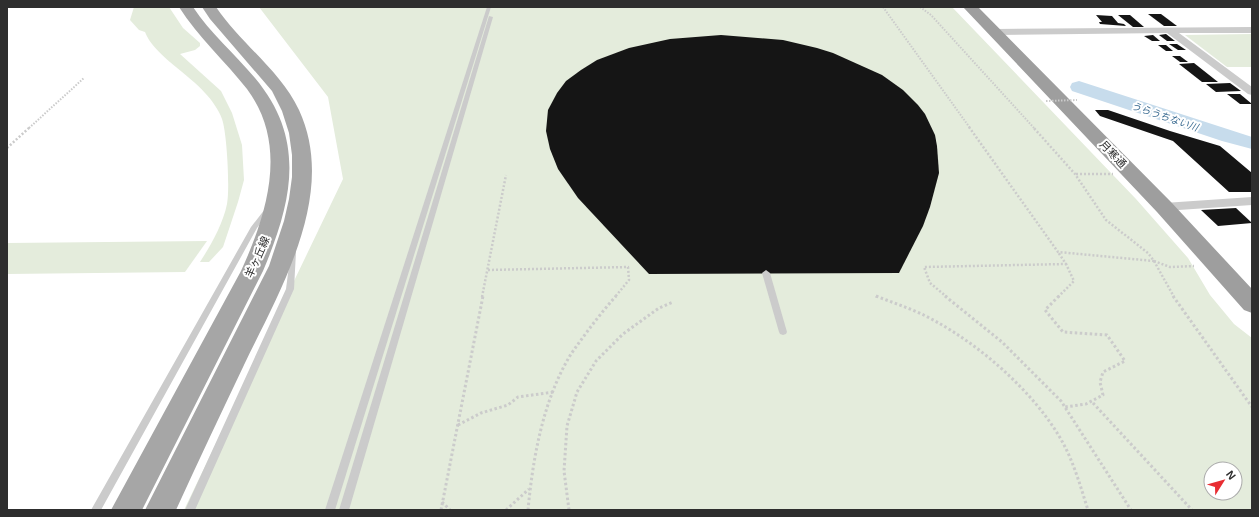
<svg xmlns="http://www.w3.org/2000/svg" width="1259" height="517" font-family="Arial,'Noto Sans JP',sans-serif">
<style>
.green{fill:#e4ecdc;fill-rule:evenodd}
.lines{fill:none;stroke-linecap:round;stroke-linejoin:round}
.river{fill:#c7dcec;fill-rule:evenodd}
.building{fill:#151515}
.path-far2{stroke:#cbcbcb;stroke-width:2;stroke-dasharray:1.5 1.5;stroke-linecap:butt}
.path-far1{stroke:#cbcbcb;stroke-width:2.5;stroke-dasharray:2 2;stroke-linecap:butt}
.path{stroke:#cbcbcb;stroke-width:3;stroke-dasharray:2.5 2.5;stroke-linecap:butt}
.service{fill:#cbcbcb;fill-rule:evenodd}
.minor{fill:#cbcbcb;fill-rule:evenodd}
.primary{fill:#a6a6a6;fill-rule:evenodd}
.trunk{fill:#9e9e9e;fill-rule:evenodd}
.path-bridge{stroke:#cbcbcb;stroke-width:2;stroke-dasharray:1.5 1.5;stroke-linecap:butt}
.labels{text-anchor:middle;stroke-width:4;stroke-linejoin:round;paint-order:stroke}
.far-water-label{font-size:10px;font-style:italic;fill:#3b6c92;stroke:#fff}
.street-label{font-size:11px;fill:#2e2e2e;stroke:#fff}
</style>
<rect width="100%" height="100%" fill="#fff"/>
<g class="green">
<path d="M134,7H169L183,28L200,43V46L195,50L180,54L221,91L232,113L242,145L244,180L238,202L223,247L209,262H200C211,245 223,224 227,204C230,189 227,133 222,119C219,110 211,99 205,93C190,75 153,54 145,32L139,30L130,20Z"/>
<path d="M259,7H952L1136,199L1188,258L1210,295L1234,324L1252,338V510H184L343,179L328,97ZM1211,469H1235V493H1211Z"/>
<path d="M1252,34V67H1227L1185,35Z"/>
<path d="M207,241L185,272L7,274V243Z"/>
</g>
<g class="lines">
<path class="river" d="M1079,81L1252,137V149L1222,141L1072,91L1070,87L1072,83Z"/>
</g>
<g class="building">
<path d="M1148,14H1161L1177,26H1164Z"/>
<path d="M1096,15L1112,16L1118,23L1124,24L1126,26L1100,24L1099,22H1102Z"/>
<path d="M1118,15H1130L1144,27H1133Z"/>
<path d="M1166,34L1175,41H1167L1159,35Z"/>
<path d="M721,35L783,40L817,48L833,53L882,75L903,90L918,105L925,114L935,135L937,146L939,173L930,207L923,226L899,273L649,274L578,198L558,169L550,149L546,131L548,110L557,93L566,81L581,70L597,60L629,48L670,39Z"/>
<path d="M1153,35L1160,41H1152L1144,36Z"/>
<path d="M1169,44H1177L1186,50H1178Z"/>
<path d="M1158,45H1166L1173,51H1166Z"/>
<path d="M1172,56H1180L1188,62H1180Z"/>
<path d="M1194,63L1218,82H1202L1179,64Z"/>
<path d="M1230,83L1241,91L1216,92L1206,84Z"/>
<path d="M1227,94H1240L1252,104H1240Z"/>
<path d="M1095,110H1108L1170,131L1220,146L1252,173V192H1229L1173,141L1100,116Z"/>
<path d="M1236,208L1252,223L1218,226L1201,210Z"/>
</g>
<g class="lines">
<g class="path-far2">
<path d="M883,7L970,128"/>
<path d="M920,7L931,15L1034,128"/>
<path d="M29,128L84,78"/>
</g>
<g class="path-far1">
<path d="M969,127L1058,252L1154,261L1148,253L1106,220L1075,174L1033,127"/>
<path d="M7,148L30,127"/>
<path d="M1076,174H1113"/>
<path d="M1154,261L1174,297"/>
<path d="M1154,261L1170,267L1194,266"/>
<path d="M488,270L628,267L629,280L615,297"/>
<path d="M876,296L877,297"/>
<path d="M482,297L506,175"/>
<path d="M947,297L930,283L924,267L1066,264L1058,252"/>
<path d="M1058,297L1074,281L1066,264"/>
</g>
<g class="path">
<path d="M876,296C896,304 916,310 935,321C981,346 1032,391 1059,436C1073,459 1080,485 1088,510"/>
<path d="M945,296L1002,342L1061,401L1131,510"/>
<path d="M1059,296L1045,310L1063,332L1107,335L1125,361L1103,372L1100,382L1103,395L1086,404L1065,407"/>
<path d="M1173,296L1252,407"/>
<path d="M1093,403L1192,510"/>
<path d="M458,425L481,413L508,405L518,397L554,392"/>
<path d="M442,502L450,510"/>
<path d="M441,510L483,296"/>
<path d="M506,510L529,489"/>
<path d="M528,510C533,457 543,400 571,354C585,334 600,314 616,296"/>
<path d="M569,510L564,471L567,426L577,392L596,361L623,334L659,308L673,302"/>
</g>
<g class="service">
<path d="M487,7H491L335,510H325Z"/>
<path d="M489,16L493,17L349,510H339Z"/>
<path d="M267,208L270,210L257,228L101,510H91L251,227L265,209Z"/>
<path d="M291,250H295L296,252L294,289L195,510H185L286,289Z"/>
<path d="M766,270L770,273L787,332L786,334L783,335L780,334L779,332L762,273Z"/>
</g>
<g class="minor">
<path d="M1252,27V33H1179L1252,87V95L1248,94L1167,33L995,35L990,32L995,29Z"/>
<path d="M1252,197V205L1164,211L1159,210L1158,207L1159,204L1164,203Z"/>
</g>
<g class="primary">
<path d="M179,7H193C210,33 235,54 255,78C307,140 292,202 263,271L142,510H111L241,271C267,214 289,145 247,89C225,61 198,37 179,7Z"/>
<path d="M202,7H216C241,44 280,70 299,110C338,194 280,290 244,365C221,413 198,462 176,510H145L269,266L284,221L289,199L292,177V155L289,133L282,111L272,91L210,19Z"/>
</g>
<path class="trunk" d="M963,7H978L1171,202L1252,289V313L1244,310L1157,212Z"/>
<path class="path-bridge" d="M1046,101L1077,100"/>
</g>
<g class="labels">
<g class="far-water-label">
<text transform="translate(1165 116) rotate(19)" y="4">うらうちない川</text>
</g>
<g class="street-label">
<text transform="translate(1113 154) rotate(46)" y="4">月寒通</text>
<text transform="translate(257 257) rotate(-66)" y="4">羊ヶ丘線</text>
</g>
</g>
<rect width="1259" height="517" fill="none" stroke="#2e2e2e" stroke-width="16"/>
<g transform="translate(1223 481) rotate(53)"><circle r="19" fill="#ffffff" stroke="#ababab"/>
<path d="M0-3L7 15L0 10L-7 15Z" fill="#e82d32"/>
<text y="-6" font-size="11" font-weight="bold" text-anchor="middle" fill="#2e2e2e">N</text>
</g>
</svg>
